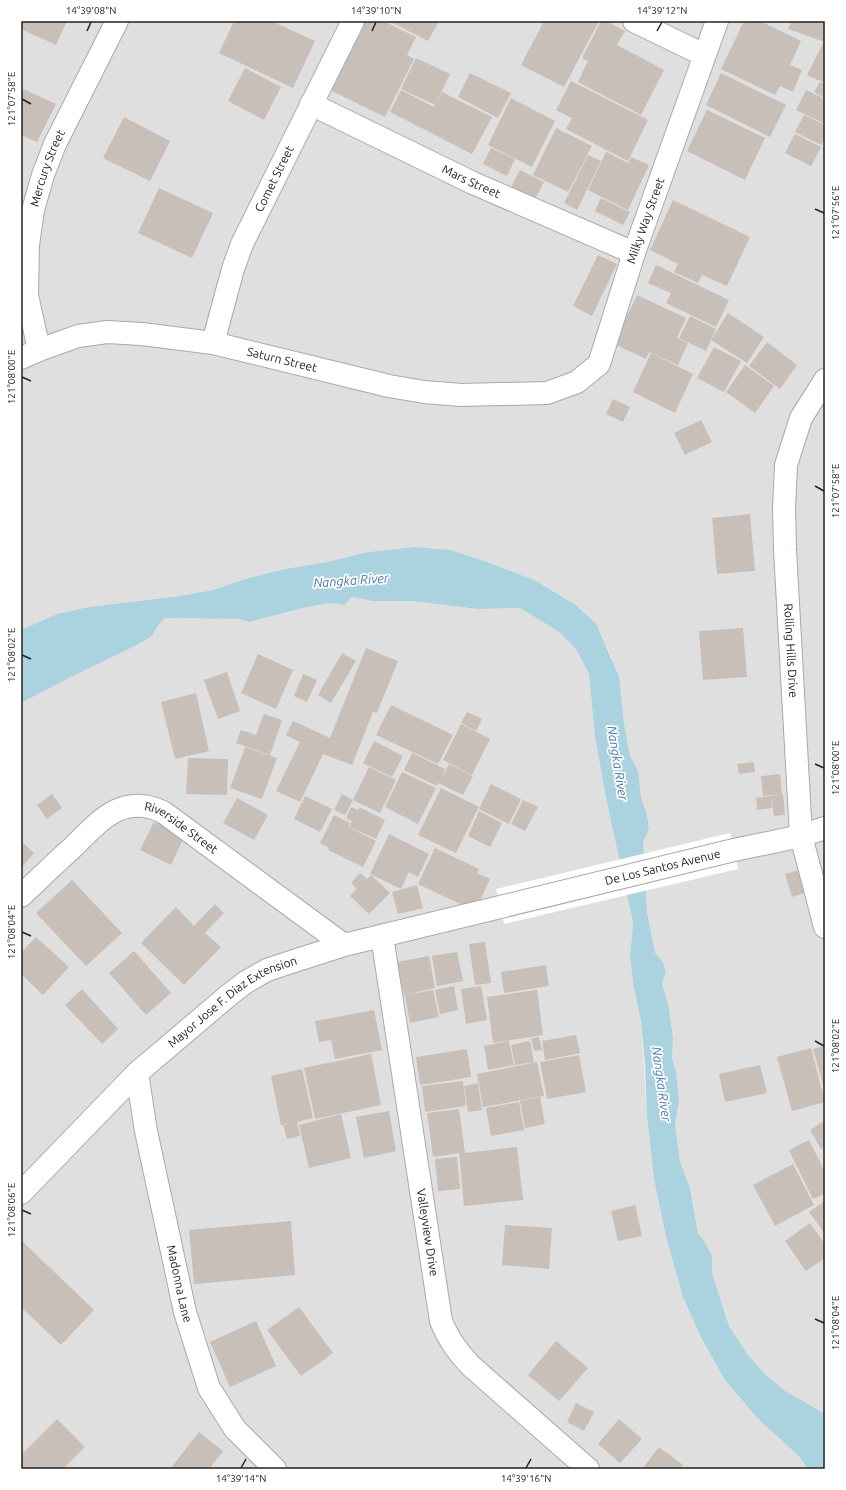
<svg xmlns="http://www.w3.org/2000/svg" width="846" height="1490" font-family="Ubuntu,sans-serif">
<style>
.residential{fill:#e0dfdf}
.water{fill:#aad3df}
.pier{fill:#fff}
.building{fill:#c7bfb8}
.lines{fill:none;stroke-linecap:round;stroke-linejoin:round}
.minor-casing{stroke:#a9a9a9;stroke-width:24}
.minor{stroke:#fff;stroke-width:22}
.ticks{fill:none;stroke:#222;stroke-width:1.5}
.labels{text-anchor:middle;stroke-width:3.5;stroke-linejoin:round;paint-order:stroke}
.street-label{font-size:12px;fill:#222;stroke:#fff}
.water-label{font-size:13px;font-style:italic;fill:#4a7aab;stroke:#fff}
.neatline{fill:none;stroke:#222;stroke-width:1.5}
.ticks-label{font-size:10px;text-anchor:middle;fill:#222}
</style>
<rect width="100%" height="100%" fill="#f2efe9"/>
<g class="residential">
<path d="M21,21H825V1414L784,1390L765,1374L748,1355L729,1326L712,1273V1256L704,1240L698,1234L690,1188L680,1162L675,1125L679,1101L676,1071L672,1058L673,1038L669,1008L662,983L666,971L663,962L655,953L647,912L643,843L649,829L647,815L641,797L638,771L630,755L611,656L596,623L587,614L576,605L534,580L487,562L451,550L414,547L368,552L327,562L285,569L245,579L213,590L179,596L89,607L57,614L21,630Z"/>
<path d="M352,597L372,601H411L478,609L520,608L559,632L576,649L589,674L595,737L606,798L633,923L630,957L633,983L641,1021L647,1117L654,1179L725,1380L759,1420L799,1456L808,1469H21V703L67,679L139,644L153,635L158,625L165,618L239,619L249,622L303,608L330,603L344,605Z"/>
</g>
<path class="water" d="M414,547L451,550L487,562L534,580L576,605L596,623L619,677L624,723L630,755L638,771L641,797L647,815L649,829L643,843L647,912L655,953L663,962L666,972L662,983L669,1008L673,1038L672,1058L676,1071L679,1101L675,1125L680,1162L690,1188L698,1234L704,1240L712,1256V1273L729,1326L748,1355L765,1374L784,1390L825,1414V1469H808L799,1456L759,1420L725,1380L701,1337L683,1297L666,1236L654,1179L647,1117L645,1063L641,1021L633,983L630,957L633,923L606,798L595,737L589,674L576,649L559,632L520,608L478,609L411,601H372L352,597L344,605L330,603L303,608L249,622L239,619L165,618L158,625L153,635L139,644L67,679L21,703V630L57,614L89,607L179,596L213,590L245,579L285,569L327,562L368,552Z"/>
<path class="pier" d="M730,833L738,869L504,924L496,889Z"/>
<g class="building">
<path d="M21,21H67L56,45L21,29Z"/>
<path d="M234,21H271L315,41L293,88L219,53Z"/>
<path d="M364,21H383L416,37L407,55L414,59L385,117L330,90Z"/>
<path d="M389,21H439L428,41Z"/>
<path d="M544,21H599L564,87L521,65Z"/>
<path d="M601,21H606L625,31L617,45L664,70L641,115L578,82L588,61L582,58Z"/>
<path d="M744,21H760L801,41L790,65L802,70L793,92L780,86L775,95L721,69Z"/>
<path d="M792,21H825V42L788,29Z"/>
<path d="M823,43H825V83L807,75Z"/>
<path d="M416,58L450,74L435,105L401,89Z"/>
<path d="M245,68L281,87L264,120L228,101Z"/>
<path d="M470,73L511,93L498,118L458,97Z"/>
<path d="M721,73L786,105L770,137L706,105Z"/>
<path d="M571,81L648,120L628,161L566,129L572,118L556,110Z"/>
<path d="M820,82L825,84V98L814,92Z"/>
<path d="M21,88L56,104L37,142L21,135Z"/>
<path d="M401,90L434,107L442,92L492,117L472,154L390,112Z"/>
<path d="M806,90L825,99V124L796,110Z"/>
<path d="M511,98L555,121L532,167L488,145Z"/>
<path d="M707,110L765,138L745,180L687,151Z"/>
<path d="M804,115L825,125V136L821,145L795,132Z"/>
<path d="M124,117L170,141L150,181L103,158Z"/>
<path d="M556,128L592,146L568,192L533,175Z"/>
<path d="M795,134L821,147L811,166L785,153Z"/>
<path d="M491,148L515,159L507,176L483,164Z"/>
<path d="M606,152L628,163L631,157L649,165L628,210L588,190Z"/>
<path d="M588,155L601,161L577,210L564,203Z"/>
<path d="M520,170L544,182L534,201L510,189Z"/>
<path d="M159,188L213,213L192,258L138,233Z"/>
<path d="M601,198L630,212L623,225L595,211Z"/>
<path d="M673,200L750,237L727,286L702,275L698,283L674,272L678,264L650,250Z"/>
<path d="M598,255L617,264L592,316L573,306Z"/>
<path d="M656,265L729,300L716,327L666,303L671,293L648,283Z"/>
<path d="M637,295L686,318L677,338L688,343L678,365L649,352L646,359L614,344Z"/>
<path d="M728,313L764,337L747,363L711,340L706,351L679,338L690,316L716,329L712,339Z"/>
<path d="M767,342L797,365L780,389L749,366Z"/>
<path d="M714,347L741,361L724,392L697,378Z"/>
<path d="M651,353L693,374L675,413L633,392Z"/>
<path d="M745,365L774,386L755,413L726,392Z"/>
<path d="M613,399L630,407L623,422L606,414Z"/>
<path d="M701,420L712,442L685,455L674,433Z"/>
<path d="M750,514L755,571L717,574L712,518Z"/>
<path d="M743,628L747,677L703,680L699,631Z"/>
<path d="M366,648L398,661L377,713L373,712L352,765L323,754L325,750L300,802L276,791L300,742L286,735L293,721L330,738Z"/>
<path d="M342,653L356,661L331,703L318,695Z"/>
<path d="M258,654L293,670L276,709L241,693Z"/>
<path d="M227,672L240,711L218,719L204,680Z"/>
<path d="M303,674L317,680L307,702L294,696Z"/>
<path d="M196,693L209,751L175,759L161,702Z"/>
<path d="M391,705L453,735L438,764L376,735Z"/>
<path d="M467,712L482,719L476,731L461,723Z"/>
<path d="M264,714L282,720L270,755L236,743L241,730L256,735Z"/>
<path d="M461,724L490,739L472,775L443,760Z"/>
<path d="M374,741L403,756L392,777L363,763Z"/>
<path d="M245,747L277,758L262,799L230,788Z"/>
<path d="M412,753L445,769L440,781L449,764L473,776L463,795L438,783L437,786L404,770Z"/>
<path d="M188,758L228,759L227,795L186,794Z"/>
<path d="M754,762L755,772L739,774L737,764Z"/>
<path d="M369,767L396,780L380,813L353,800Z"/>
<path d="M402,772L436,788L418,824L385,807Z"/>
<path d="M780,774L782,794L763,796L761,776Z"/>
<path d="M491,784L521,799L509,824L479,809Z"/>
<path d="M441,788L479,807L456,853L418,835Z"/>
<path d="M52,794L62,808L47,819L37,805Z"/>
<path d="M342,794L353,800L345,815L334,810Z"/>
<path d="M783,794L785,815L774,816L771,796Z"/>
<path d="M305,796L332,809L320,832L294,819Z"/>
<path d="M771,796L772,808L757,810L756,798Z"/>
<path d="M237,798L268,815L254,840L223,823Z"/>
<path d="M523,800L538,807L525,831L511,824Z"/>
<path d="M351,807L358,810L359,807L385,820L376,839L349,827L352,821L346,818Z"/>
<path d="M479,811L502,823L490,847L468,836Z"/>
<path d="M334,815L350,823L348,827L376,841L363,867L328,850L329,848L320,843Z"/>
<path d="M154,822L184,837L171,865L140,850Z"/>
<path d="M389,834L429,854L418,877L409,872L401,889L370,874Z"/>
<path d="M21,841L34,853L21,868Z"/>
<path d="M435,848L479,869L477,873L490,879L475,911L418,884Z"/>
<path d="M804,869L810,891L792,897L785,874Z"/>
<path d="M360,873L367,879L371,875L390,893L369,914L350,896L357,889L351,883Z"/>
<path d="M72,880L122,933L86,966L36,913Z"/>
<path d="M417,885L423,908L398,914L392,892Z"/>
<path d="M215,904L224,913L205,933L221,947L184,985L141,943L176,907L194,926Z"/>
<path d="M36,937L69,967L43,995L21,974V953Z"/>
<path d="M485,942L491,983L475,985L469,944Z"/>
<path d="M134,951L171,993L146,1015L109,973Z"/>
<path d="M457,952L463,981L437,986L432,956Z"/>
<path d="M429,956L435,988L404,995L397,962Z"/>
<path d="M546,965L549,986L504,993L501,972Z"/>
<path d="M454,986L458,1010L440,1014L435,990Z"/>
<path d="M481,986L487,1020L466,1024L461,989Z"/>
<path d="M82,989L118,1029L102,1044L65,1005Z"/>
<path d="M433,990L439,1017L410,1023L405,995Z"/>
<path d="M537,990L543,1035L493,1043L487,997Z"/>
<path d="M374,1010L382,1050L335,1059L331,1040L319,1042L315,1021Z"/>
<path d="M576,1035L580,1053L545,1060L542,1041Z"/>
<path d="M539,1037L542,1050L534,1051L531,1038Z"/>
<path d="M509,1041L514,1065L488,1070L484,1046Z"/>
<path d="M530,1041L534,1062L515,1065L511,1045Z"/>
<path d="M825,1046V1092L813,1049Z"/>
<path d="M811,1048L825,1102L792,1111L777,1057Z"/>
<path d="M467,1049L471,1077L420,1085L416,1057Z"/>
<path d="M371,1054L381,1105L315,1119L304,1068Z"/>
<path d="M579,1055L586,1092L547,1099L540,1062Z"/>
<path d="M537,1062L544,1096L483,1107L477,1074Z"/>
<path d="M760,1065L767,1093L725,1102L719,1074Z"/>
<path d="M302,1069L313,1118L297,1122L300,1136L287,1139L283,1125L294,1122L281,1125L271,1076Z"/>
<path d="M463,1081L466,1106L425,1112L422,1086Z"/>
<path d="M478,1083L482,1110L468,1112L464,1086Z"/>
<path d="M540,1097L545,1124L525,1128L520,1101Z"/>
<path d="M519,1102L524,1130L491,1136L486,1108Z"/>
<path d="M459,1109L465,1153L517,1147L523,1200L464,1206L459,1153L433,1157L427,1113Z"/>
<path d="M389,1111L396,1151L364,1158L356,1117Z"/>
<path d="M341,1114L351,1158L309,1168L299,1125Z"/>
<path d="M825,1120V1146L821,1149L810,1130Z"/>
<path d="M809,1140L823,1168L825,1167V1194L813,1199L789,1150Z"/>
<path d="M457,1157L460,1189L438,1191L435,1159Z"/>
<path d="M793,1164L814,1205L775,1226L753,1185Z"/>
<path d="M825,1201V1234L809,1212Z"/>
<path d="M635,1205L642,1236L618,1241L611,1211Z"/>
<path d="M291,1221L295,1275L194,1284L189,1230Z"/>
<path d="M810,1223L825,1244V1258L806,1271L785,1241Z"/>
<path d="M505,1225L552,1228L549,1269L502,1265Z"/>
<path d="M21,1240L94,1310L61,1345L21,1307Z"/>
<path d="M299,1307L333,1353L301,1376L267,1330Z"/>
<path d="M256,1321L276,1366L230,1387L210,1342Z"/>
<path d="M556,1341L588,1368L559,1401L528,1375Z"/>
<path d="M576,1403L594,1412L584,1431L567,1422Z"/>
<path d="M57,1419L85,1447L63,1469H21V1455Z"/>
<path d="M619,1419L642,1439L620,1463L598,1444Z"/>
<path d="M199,1432L223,1451L209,1469H170Z"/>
<path d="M659,1447L683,1465L680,1469H642Z"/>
</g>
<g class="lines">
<g class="minor-casing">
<g id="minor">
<path d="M634,21L704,55"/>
<path id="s1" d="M311,104L473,183L634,253"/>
<path id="s2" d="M213,343L233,269L242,244L353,21"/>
<path id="s3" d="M39,350L27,295L28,245L33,210L43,175L55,144L117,21"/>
<path id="s4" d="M21,358L39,350L78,336L107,332L142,334L213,343L389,386L424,392L461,395L547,393L577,382L599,364L634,253L717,21"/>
<path id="s5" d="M825,380L801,418L786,465L784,507L785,550L801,836L825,927"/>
<path id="s6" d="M21,896C37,881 53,865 70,850C98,823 121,792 163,812L344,945"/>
<path id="s7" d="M382,936L441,1321C449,1340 457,1351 471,1366L588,1469"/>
<path id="s8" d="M137,1073L146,1131L185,1312L209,1388L235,1429L275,1469"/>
<path id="s9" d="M21,1193L137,1073L229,995L246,982L267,970L291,962L344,945L734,850L801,836L825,828"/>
</g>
</g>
<use href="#minor" class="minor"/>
</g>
<path class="ticks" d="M87,31L91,22M372,31L376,22M657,31L662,22M22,99L31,104M815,209L824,213M22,377L31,381M815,486L824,491M22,655L31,659M815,764L824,768M22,932L31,936M815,1041L824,1046M22,1210L31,1214M815,1319L824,1323M241,1468L246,1459M526,1468L531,1459"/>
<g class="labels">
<g class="street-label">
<text dy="4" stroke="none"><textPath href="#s3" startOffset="186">Mercury Street</textPath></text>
<text dy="4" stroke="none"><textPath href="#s2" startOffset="176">Comet Street</textPath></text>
<text dy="4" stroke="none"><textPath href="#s1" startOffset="178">Mars Street</textPath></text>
<text dy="4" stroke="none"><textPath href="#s4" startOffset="748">Milky Way Street</textPath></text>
<text dy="4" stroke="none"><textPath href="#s4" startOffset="268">Saturn Street</textPath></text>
<text dy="4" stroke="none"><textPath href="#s5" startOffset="280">Rolling Hills Drive</textPath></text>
<text dy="4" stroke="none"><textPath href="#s6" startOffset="200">Riverside Street</textPath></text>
<text dy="4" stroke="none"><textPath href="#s9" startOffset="742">De Los Santos Avenue</textPath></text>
<text dy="4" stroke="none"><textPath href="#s9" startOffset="287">Mayor Jose F. Diaz Extension</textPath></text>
<text dy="4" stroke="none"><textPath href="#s7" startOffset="300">Valleyview Drive</textPath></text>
<text dy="4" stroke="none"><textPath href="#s8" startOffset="215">Madonna Lane</textPath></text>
</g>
<g class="water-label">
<text transform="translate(351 580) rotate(-4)" y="5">Nangka River</text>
<text transform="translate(618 763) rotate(81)" y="5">Nangka River</text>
<text transform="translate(662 1084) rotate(82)" y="5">Nangka River</text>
</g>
</g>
<rect width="846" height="1490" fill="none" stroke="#ffffff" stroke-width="44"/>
<rect x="22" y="22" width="802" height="1446" class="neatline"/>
<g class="ticks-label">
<text x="91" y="14">14°39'08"N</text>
<text x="376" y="14">14°39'10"N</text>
<text x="662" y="14">14°39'12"N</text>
<text transform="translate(11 99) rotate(-90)" y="4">121°07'58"E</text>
<text transform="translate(835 213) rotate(-90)" y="4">121°07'56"E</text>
<text transform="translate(11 377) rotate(-90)" y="4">121°08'00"E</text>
<text transform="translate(835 491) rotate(-90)" y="4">121°07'58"E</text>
<text transform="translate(11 655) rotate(-90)" y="4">121°08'02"E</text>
<text transform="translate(835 768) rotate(-90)" y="4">121°08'00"E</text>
<text transform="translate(11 932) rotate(-90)" y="4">121°08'04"E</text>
<text transform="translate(835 1046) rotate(-90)" y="4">121°08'02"E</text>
<text transform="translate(11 1210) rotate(-90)" y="4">121°08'06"E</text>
<text transform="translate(835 1323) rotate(-90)" y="4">121°08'04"E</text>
<text x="241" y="1482">14°39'14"N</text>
<text x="526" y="1482">14°39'16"N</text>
</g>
</svg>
